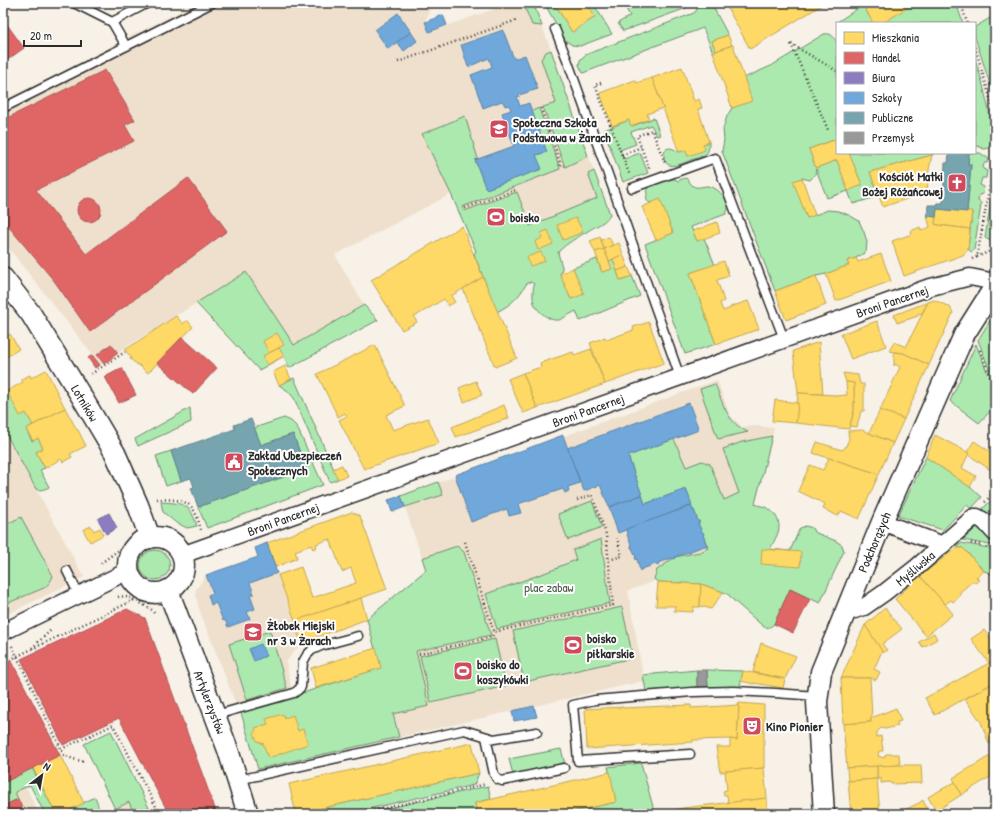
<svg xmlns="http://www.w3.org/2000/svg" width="998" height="817" font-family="'Patrick Hand',sans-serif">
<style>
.built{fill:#eee0cc}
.green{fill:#ace9af;stroke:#6c8a6d}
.homes{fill:#ffd966;stroke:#bfa554}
.shops{fill:#e06666;stroke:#aa5454}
.offices{fill:#8e7cc3;stroke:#706495}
.schools{fill:#6fa8dc;stroke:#5b82a7}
.public{fill:#76a5af;stroke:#608087}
.industry{fill:#999;stroke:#787878}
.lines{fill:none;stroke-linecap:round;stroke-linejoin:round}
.service-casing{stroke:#2b2b2b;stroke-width:11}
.minor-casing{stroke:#2b2b2b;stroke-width:19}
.tertiary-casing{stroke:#2b2b2b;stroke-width:23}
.path{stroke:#2b2b2b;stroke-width:2.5;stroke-dasharray:1 3;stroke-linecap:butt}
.service{stroke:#fff;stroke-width:8}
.minor{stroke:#fff;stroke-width:16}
.tertiary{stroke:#fff;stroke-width:20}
.labels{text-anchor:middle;stroke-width:4;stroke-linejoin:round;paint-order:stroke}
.poi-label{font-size:13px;font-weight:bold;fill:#2b2b2b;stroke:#fff;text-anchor:start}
.street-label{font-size:13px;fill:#2b2b2b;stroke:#fff}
.park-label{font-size:13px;fill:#4b5a4c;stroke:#fff}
</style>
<rect width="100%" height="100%" fill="#f7f1e8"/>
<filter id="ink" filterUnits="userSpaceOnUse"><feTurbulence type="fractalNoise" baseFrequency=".025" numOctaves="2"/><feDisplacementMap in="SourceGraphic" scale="8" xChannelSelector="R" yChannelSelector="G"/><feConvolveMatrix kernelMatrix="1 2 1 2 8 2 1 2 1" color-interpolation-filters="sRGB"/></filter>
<g filter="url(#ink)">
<g class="built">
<path d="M197,3H432L425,22L429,32L494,9L492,3H533L551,50L605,202L476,251L451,194L335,255L364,305L294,345L246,272L123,349L100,366L89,350L3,241V100L52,77L129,37Z"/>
<path d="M717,380L730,415L742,427L755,426L774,428L744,551L712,560L628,591L644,681L399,737L367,619L426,570L405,507L401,496Z"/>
<path d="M3,431L5,432L84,577L3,616Z"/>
<path d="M267,543L301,643L286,662L292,690L236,704L199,609L195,591L206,575L257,557L255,548Z"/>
<path d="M26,787L39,814H3V797Z"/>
<path d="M129,802L134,814H105Z"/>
</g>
<g class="green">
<path d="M523,3H533L542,26L532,25Z"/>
<path d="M544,3H552L554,7L556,6L572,32L595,17L586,3H593L612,34L580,46L572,45L566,41Z"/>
<path d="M623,3H658L661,8L669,3L690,4L688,6L684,9L623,31L618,23L630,16Z"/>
<path d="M700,3H711L728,35L712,41L716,51L713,52L703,28L583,73L579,65L580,60L585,55L694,13L696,11Z"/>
<path d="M904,3H956L963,23H883Z"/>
<path d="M863,5L873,23H838L837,22Z"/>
<path d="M995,15V100L975,37V27Z"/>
<path d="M824,34C832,33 833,36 837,43V139L809,149L816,168L837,160L848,190L862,185L849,153H935L932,155L870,172L879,196L853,204L848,191L827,198L816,169L815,175L810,180L802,178L794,181L807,218L828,210L838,211L849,215L859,221L864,232L867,242L866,252L856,258L847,261L849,265L826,274L816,276L775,291L722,151L724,140L723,129L727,116L732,108L751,101L744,78L771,66Z"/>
<path d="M551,50L588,156L565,167L543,107L556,103L541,59L546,52Z"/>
<path d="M975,59L982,81L993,128L990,146L989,148L984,149L975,145Z"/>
<path d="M539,108L560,169L462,207L464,211L517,192L530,226L597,198L588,174L594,171L610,214C606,223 595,226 588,231C578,237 567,243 559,251L558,253L562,267V269L560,274L571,299L583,293L573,268L597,259L602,272L611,269L609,261L613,259L620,280L632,276L640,296L580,321L576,311C572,313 562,319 559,320C550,322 537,311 534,303C532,297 533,290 534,284L531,282L527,283C518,298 513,303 497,312L474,254L476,251L451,194L422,134L465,116L478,159L475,160L486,189L541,169L536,155L546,152L532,111Z"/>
<path d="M654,118L660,135L657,136L651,125L631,132L636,144L620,150L624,159L640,153L648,173L623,182L604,130L629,120L632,126Z"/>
<path d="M709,142C709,146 709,151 706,154C702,157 695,159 691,160C682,164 666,171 664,158C664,154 664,152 666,149C671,147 674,149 679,152L686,150L688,156L703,144Z"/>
<path d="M969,153H980L989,159L987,163H984L983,169L987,171L986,178H982L980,185L984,187L983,194L979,195L978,201L981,203V205L974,250L971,252L968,249L972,212H967L971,165L968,164Z"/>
<path d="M995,175V243L985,238Z"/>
<path d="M686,178C690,181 690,185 695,187C700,188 703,186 707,186C716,186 726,197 728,205C729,208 727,211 726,214L691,227L697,241L704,238L715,265L690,273L716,344L685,354L645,244L673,233L660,200L651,203C646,201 646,200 647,195C647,193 646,191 647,189C649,186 668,179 671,179C675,179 675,179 678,181L682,179Z"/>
<path d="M246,272L294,345L364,305L378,320L289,368L284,356L259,370L196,303Z"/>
<path d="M991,319H995V406L979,423L950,401L976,344L988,374L989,369L978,340Z"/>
<path d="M294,378L338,479L330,482L294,398L288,391L279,385Z"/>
<path d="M715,384C723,403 727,423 748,432L718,439L700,389Z"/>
<path d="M8,393L26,413L33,425L26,429L32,441L38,438L43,448L36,452L45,468L40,470L49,487C45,489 41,491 36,489L5,432L3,431V395Z"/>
<path d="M190,408L191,422L138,446L135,439Z"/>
<path d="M284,418L291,421L297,427L323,485L207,528L198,507L306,469L293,434L261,445L254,428Z"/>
<path d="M772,436L755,504C759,506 764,506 767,508C777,513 782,525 777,535C775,540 772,545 770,549L790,551L800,528L806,526L812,528L814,532L836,541L842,545L844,551L820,603L790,589L774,624C771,627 768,628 764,627L733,600L729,595L723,592L701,584L658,582L654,579L657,570L675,557L700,552L708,548L698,523H699V521H698L694,510H693L691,506L692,505L686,489L645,504L628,456L674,439L686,467L702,461L710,464L724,500L739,493L723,449L742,442Z"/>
<path d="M171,451L181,481L166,486L156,456Z"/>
<path d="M926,457L970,487L982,497L971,509L967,505L943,530L898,516Z"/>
<path d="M438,482L443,495L405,507L401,496Z"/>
<path d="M995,497V528L979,512Z"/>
<path d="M592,501L602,527L568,540L558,514Z"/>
<path d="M161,502C171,503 183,502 190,510C193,514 195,521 197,526L187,528L175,522L163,512Z"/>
<path d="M21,517L53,576C51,581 49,584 44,588L3,605V526Z"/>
<path d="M979,527H981L995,540V546L963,540L976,528Z"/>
<path d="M601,539L610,603L497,629L486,594L558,568V567L576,560L573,550Z"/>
<path d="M961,543L995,549V567L989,573L984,571L963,548H956Z"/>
<path d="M457,546L464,552L491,635L416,651L429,706L393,714L399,737L258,769L241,713L380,668L367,619L426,570L422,558Z"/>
<circle cx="155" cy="565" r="15"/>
<path d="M622,607L633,658L524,682L513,631Z"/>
<path d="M270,631L287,688L247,700L229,644Z"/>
<path d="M495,639L506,686L431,703L420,656Z"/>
<path d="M697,670V688L646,691L643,675Z"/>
<path d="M707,670L743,671L740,687H708Z"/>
<path d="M111,731L152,814H134L129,802L115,809L84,744Z"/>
<path d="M561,749L565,764L513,775L509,759Z"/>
<path d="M641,763L655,814H562L616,802L608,767Z"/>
<path d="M32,768L56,814H45L30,785L15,792L18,799L3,806V783Z"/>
<path d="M479,773L474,785L350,813L347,814H296Z"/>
<path d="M488,786L491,799L475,803L477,814H362Z"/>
<path d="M95,797C98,803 99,808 98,814H62Z"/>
</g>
<g class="homes">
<path d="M107,3H129L118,8Z"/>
<path d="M552,3H586L595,17L572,32L556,6L554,7Z"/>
<path d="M658,3H669L661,8Z"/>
<path d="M734,3H825L750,49L727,7Z"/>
<path d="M862,3H904L907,8L883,23H873Z"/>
<path d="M728,35L732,45L716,51L712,41Z"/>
<path d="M733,45L752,101L732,108L713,52Z"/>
<path d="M682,67L694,101L699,99L702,108L698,109L709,142L703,144L705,150L688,156L686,150L679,152L652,78Z"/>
<path d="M652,78L663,108L647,114L649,119L631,126L629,120L612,126L600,93L635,80L636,83Z"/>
<path d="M837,139V153H849L862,185L848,191L837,160L816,168L809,149Z"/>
<path d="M932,155L929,170L927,192L883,207L870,172Z"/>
<path d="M802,178L815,215L807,218L793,181Z"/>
<path d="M660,199L673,233L656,240L642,207Z"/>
<path d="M937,209L972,211L970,229L938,225L935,224Z"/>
<path d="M927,216L936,217L935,224L938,225L970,229L968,249L963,255L904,276L892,241L912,234L911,231L920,227L921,231L930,227Z"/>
<path d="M576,218L583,232L563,240L557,225Z"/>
<path d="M717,222L720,233L697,241L693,231Z"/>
<path d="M462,226L483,277L451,296L455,302L448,306L444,299L414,317L417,322L402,330L371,280Z"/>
<path d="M548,230L553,244L538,250L535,242L542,238L541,233Z"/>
<path d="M600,237L604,249L595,252L590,241Z"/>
<path d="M609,237L613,245L604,249L601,240Z"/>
<path d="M619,243L623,254L609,261L604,249Z"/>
<path d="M604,249L612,269L602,272L595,252Z"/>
<path d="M541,252L545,261L530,266L527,257Z"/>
<path d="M623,254L628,267L617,271L613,259Z"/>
<path d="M881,254L891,281L836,301L826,274L849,265L847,261L856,258L858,262Z"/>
<path d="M724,261L729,276L717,280L724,301L720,303L723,311L731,308L730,307L748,301L759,329L716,344L690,273Z"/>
<path d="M628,267L632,276L620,280L617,271Z"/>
<path d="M573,268L584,294L571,299L560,274Z"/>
<path d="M816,276L826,305L786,320L775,291Z"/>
<path d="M483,277L517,358L495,367L463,289Z"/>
<path d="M934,300L950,307L953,313L929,365L903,353L894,352L889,351L894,342L906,347L928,302Z"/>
<path d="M928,302L922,313L917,314L918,316L897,323L894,315Z"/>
<path d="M176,316L183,324L187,320L193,327L148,373L139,365H138L130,359L131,357L125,350Z"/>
<path d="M877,321L886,346L851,359L841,334Z"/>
<path d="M649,322L664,363L605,384L590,343L605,337L606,340L634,330L633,327Z"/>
<path d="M277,333L284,345L269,353L263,341Z"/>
<path d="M10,334L19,349L3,359V338Z"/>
<path d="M819,342L823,394L798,393L793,351Z"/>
<path d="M375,345L405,406L386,415L393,430L428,418L439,443L364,469L339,420L347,416L345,413L338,417L317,374Z"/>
<path d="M279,348L284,356L267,365L263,356Z"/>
<path d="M591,349L605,384L537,408L523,373L541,367L540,363L573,352L574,355Z"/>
<path d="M894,352L903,353L929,365L904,419L880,410L900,367L895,364L894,366Z"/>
<path d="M285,366L291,379L279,385L273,372Z"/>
<path d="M46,370L65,408L33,425L26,413L20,416L7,391L23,382L21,379L30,375L31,378Z"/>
<path d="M523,373L537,408L523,413L508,379Z"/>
<path d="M843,373L858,375L860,384H864V411H861L857,427L850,426L854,410V383L846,382Z"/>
<path d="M476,381L482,395L464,402L459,388Z"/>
<path d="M846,382L854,383V410L849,429L796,423L798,393L836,395V396L847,395Z"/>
<path d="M775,400L798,403L796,423L772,421Z"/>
<path d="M504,405L509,418L456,437L452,427Z"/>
<path d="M65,408L77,430H78L86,446L70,454L72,457L63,462L61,459L45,468L36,452L43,448L38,438L33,441L26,429Z"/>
<path d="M880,410L904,419L893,443L869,433Z"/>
<path d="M862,430L893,443L879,474L813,453L817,442L842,450L845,448L849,439L848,431Z"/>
<path d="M935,435L969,453L962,468L976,476L970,487L926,457Z"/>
<path d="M974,441L995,455V473L969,455V453L967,452Z"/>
<path d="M829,458L879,474L859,519L841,511L838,516L823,509L825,504L798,491L810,465L823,470Z"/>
<path d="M342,465L347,476L338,479L333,469Z"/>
<path d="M352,512L360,516L387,589L295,621L278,575L301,567L312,598L356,583L351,568L342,572L330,539L316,544L317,547L313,549L311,545L295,551L297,558L276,567L267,543Z"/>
<path d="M91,526L94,531L100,528L103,535L90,542L83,530Z"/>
<path d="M956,548H963L984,571L976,577L979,580L975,583L973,581L960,592V596L953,602L951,600L945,604L920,576Z"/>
<path d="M762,549L801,552L800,567L761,564Z"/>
<path d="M995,567V579L989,573Z"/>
<path d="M920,576L945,604L953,614L926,636L895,599Z"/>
<path d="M658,582L701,584L700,607H693V612L674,611L675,606H656Z"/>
<path d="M701,584L723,592L711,609L700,606Z"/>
<path d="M361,598L367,619L301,643L294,621Z"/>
<path d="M885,608L902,629L882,644L887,650L883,653L865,625Z"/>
<path d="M865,625L882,651L874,669L880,672L876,680L871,678H841Z"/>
<path d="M984,630L995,644V672L991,662L989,663L971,639Z"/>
<path d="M934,633L937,639L923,647L919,642Z"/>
<path d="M761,643L796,656L785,679L753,672Z"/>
<path d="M376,648L381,668L316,688L311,668Z"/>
<path d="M991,662L995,672V682L935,715L925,698Z"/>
<path d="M743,671L785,679L783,688L754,683V684L741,681Z"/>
<path d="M841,678H870L872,717L871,718V722L843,724Z"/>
<path d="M995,682V741L989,744L981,722L965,699Z"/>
<path d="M739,703L764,705V768L720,772L716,747H730V739L737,740Z"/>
<path d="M691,705V708L739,705L737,740L730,739L693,740V742L587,749L585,709L623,707V708Z"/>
<path d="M896,708L901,721L897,722L898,726L885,729L881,728L877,732V737L881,736L883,751H879L878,756L884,758L886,754H899L900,765L847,768L843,724L871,722V718Z"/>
<path d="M283,714L285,718L293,715L298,731L303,729L308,744L268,758L263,743L261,744L260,742L257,741L254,733L256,730L255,728L268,724L266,719Z"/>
<path d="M472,743L479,773L296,814L289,784Z"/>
<path d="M60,755L84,803L62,814H56L33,768Z"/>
<path d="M990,756L995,765V774L961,795L953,778Z"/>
<path d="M900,765H921L922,783L891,784L890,782L881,783V778L877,779V766Z"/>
<path d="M877,766V779L848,781L847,768Z"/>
<path d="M764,768L767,798L728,803L727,795H724L723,791L727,790L725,771Z"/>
<path d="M610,772L616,802L562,814H477L475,803Z"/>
<path d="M877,779L880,814H851L848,781Z"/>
<path d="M955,782L961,795L936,811L928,797Z"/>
<path d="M767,798L768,814H683V808Z"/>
<path d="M923,800L929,814H896L919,803Z"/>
<path d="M683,808V814H657Z"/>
</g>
<g class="shops">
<path d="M3,19L24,48L3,63Z"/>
<path d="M105,70L135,120L125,125L134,141L36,190L86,254L188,178L227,231L90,332L55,282L3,220V120Z"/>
<circle cx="89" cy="210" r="12"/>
<path d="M182,337L217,368L193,394L157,363Z"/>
<path d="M111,344L118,353L104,364L97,355Z"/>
<path d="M92,355L100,365L95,368L88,358Z"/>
<path d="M122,368L136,395L119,403L105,377Z"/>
<path d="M790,589L810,599L793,633L774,624Z"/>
<path d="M127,609L145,618L217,814H169L119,718L63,745L21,659Z"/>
<path d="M11,660L60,755L3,783V664Z"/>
<path d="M18,799L25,814H3V806Z"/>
</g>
<path class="offices" d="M109,513L117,528L106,534L98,519Z"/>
<g class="schools">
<path d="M398,13L411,32L388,49L375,30Z"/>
<path d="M443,15L447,25L429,32L425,22Z"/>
<path d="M503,30L514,59L525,55L538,89L519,95L520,96L517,97L520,106L529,103L547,152L536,155L542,169L486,189L475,160L514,146L502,113L511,110L509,105L505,106L503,102L502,101L483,108L471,75L492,67L489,58L468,67L461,45Z"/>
<path d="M411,32L417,41L404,51L397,42Z"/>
<path d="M689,403L699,430L628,456L642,495L609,507L600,485L584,491L567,448Z"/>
<path d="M563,435L580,483L568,487L569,491L565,493L563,489L518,504L521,513L509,516L507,509L471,522L455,475L534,446Z"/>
<path d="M686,489L692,505L618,533L609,507L642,495L645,504Z"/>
<path d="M401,496L405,507L392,512L388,500Z"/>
<path d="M691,506L693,510H694L698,521H699V523H698L702,532H703L704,534L703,535L707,546H704L691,551V552L689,553L688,552L675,557V558L673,559L672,558L658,563L659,564L656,565V564L642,569L640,571L637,559L636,560L635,557H636L632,548H631V546H632L627,535L628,534L626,529Z"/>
<path d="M267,543L277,573L250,583L254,594L250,595L255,609L247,612L250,619L228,627L225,620L223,621L216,603L211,605L208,595L213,593L206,575L258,557L255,548Z"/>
<path d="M261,644L266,656L254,661L249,649Z"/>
<path d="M534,706L537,717L514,721L512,711Z"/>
</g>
<g class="public">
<path d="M949,153H969L968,164H971L967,212L937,209L936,217L927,216L928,205H937V203H943L945,163H948Z"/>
<path d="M251,419L261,445L293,434L306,469L198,507L191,488L194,487L191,478L181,481L171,451L235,429L234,425Z"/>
</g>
<path class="industry" d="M697,670H707L708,687L697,688Z"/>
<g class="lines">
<g class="service-casing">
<g id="service">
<path d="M74,3L112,22L148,3"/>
<path d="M112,22L126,46"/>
<path d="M555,29L568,62L680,377"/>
<path d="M3,108L212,3"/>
<path d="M632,188L715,158L784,339"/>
<path d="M67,571L79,595"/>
<path d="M216,715L294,693L298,690L301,687L303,662L307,655L312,650L321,646L358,636"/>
<path d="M486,737L494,774L497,779L502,781L564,768"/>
<path d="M690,754L578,761L573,705L595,700L692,692L734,691L775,693L817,696"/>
<path d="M238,780L464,730L494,739L537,732"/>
</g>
</g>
<g class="minor-casing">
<g id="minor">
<path d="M882,522L943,545"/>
<path d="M182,555L680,377L927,288L970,277L995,282"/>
<path d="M845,613L864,607L884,593L917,567L974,517H977L984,521L995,533"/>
<path d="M3,632L128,571"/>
</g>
</g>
<g class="tertiary-casing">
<g id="tertiary">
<path d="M3,278L31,314L86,404L115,453L138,505L150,538"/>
<circle cx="156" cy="565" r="28"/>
<path d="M168,590L228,750L248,814"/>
<path d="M824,814L817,702L821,672L882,522L964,335L995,286"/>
</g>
</g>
<g class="path">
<path d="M961,3L967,23"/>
<path d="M987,3L995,12"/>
<path d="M791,44L829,132"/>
<path d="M791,44L837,71"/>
<path d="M975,47L993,108L995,120"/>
<path d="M398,62L517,20"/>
<path d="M601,83L595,85L630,176"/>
<path d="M541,108L562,168"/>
<path d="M622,155L641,147"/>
<path d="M649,168L637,136L652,130L665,163"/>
<path d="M465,208L516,190"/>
<path d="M977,257L995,249"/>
<path d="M972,259L977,257L993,168L995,146"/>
<path d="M980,350L995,390"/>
<path d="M91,374L125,352"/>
<path d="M157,499C168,500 186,498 193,509C197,515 199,523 201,530"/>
<path d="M985,502L995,492"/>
<path d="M465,542L494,632L613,605L606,534L592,495L577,500"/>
<path d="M971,543L982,545"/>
<path d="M609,560L622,556L617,538"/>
<path d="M101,563L123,547L129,540"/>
<path d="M118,597C128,594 144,605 152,610L154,613"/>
<path d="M12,646L64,755L73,759L85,762"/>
<path d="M32,648L52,629"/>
<path d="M419,654L492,637L494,632"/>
<path d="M3,663L134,600"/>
<path d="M61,749L113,725L160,814"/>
<path d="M358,814L417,801L486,784"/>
</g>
<use href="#service" class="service"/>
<use href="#minor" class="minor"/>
<use href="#tertiary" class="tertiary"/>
</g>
</g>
<defs>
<g id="school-square" transform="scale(1)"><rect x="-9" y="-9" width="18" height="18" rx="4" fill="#d1495b" stroke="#fff"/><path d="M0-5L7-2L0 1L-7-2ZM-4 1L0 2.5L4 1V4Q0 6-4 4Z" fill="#fff"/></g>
<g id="church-square" transform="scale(1)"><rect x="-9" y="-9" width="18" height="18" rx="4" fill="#d1495b" stroke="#fff"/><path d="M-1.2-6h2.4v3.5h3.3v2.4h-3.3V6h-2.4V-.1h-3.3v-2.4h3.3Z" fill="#fff"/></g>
<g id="stadium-square" transform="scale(1)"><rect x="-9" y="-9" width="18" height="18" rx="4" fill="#d1495b" stroke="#fff"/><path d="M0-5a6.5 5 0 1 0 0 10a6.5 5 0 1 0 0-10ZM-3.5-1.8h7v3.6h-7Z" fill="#fff"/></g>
<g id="civic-square" transform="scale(1)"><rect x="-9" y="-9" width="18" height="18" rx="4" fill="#d1495b" stroke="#fff"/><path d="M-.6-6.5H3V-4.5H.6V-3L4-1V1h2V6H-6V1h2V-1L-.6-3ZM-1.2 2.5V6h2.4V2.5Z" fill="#fff"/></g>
<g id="theatre-square" transform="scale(1)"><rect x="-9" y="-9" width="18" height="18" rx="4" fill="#d1495b" stroke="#fff"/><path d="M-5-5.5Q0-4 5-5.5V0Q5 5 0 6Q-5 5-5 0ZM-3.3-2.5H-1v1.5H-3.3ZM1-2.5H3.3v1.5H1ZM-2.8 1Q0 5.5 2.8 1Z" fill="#fff"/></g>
</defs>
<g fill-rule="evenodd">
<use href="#school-square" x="499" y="129"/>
<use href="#church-square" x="957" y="183"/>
<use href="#stadium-square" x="496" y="217"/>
<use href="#civic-square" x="234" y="462"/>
<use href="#school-square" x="253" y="632"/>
<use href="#stadium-square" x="573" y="645"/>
<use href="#stadium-square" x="463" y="671"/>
<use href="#theatre-square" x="752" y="726"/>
</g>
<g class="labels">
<g class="poi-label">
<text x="513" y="127">Społeczna Szkoła<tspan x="513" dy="15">Podstawowa w Żarach</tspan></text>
<text x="943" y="181" text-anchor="end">Kościół Matki<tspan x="943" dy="15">Bożej Różańcowej</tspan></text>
<text x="510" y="222">boisko</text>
<text x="248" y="460">Zakład Ubezpieczeń<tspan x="248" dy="15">Społecznych</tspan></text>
<text x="267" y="630">Żłobek Miejski<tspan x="267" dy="15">nr 3 w Żarach</tspan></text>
<text x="587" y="643">boisko<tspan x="587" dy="15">piłkarskie</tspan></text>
<text x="477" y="669">boisko do<tspan x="477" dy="15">koszykówki</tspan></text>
<text x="766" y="731">Kino Pionier</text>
</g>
<g class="street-label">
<text transform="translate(892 301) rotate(-19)" y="5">Broni Pancernej</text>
<text transform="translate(85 403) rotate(59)" y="5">Lotników</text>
<text transform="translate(588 410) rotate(-20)" y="5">Broni Pancernej</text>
<text transform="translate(283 519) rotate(-20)" y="5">Broni Pancernej</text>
<text transform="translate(874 542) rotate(-67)" y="5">Podchorążych</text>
<text transform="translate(915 568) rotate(-40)" y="5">Myśliwska</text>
<text transform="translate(210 702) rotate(69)" y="5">Artylerzystów</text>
</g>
<g class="park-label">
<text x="549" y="592">plac zabaw</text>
</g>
</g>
<rect width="998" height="817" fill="none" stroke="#fff" stroke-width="16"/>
<rect x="8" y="8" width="982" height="801" fill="none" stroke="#2b2b2b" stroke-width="1.5" filter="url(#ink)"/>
<rect x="836" y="22" width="140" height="132" fill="#ffffff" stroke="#aaaaaa"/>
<rect x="844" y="32" width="20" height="12" fill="#ffd966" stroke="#aaaaaa"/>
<text x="872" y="42" font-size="12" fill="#2b2b2b">Mieszkania</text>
<rect x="844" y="52" width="20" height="12" fill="#e06666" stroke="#aaaaaa"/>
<text x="872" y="62" font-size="12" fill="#2b2b2b">Handel</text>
<rect x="844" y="72" width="20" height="12" fill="#8e7cc3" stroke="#aaaaaa"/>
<text x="872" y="82" font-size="12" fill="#2b2b2b">Biura</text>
<rect x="844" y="92" width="20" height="12" fill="#6fa8dc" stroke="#aaaaaa"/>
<text x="872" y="102" font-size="12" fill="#2b2b2b">Szkoły</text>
<rect x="844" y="112" width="20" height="12" fill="#76a5af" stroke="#aaaaaa"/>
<text x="872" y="122" font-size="12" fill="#2b2b2b">Publiczne</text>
<rect x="844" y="132" width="20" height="12" fill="#999999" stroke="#aaaaaa"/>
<text x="872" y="142" font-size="12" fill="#2b2b2b">Przemysł</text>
<g transform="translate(42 775) rotate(31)" stroke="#ffffff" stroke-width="3" paint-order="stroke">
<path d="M0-3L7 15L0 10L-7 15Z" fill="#2b2b2b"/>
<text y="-6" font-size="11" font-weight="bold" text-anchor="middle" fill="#2b2b2b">N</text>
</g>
<path d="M24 40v6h57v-6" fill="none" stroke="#2b2b2b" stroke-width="2"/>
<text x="30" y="40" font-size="12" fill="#2b2b2b" stroke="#ffffff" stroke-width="3" paint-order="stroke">20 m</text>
</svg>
